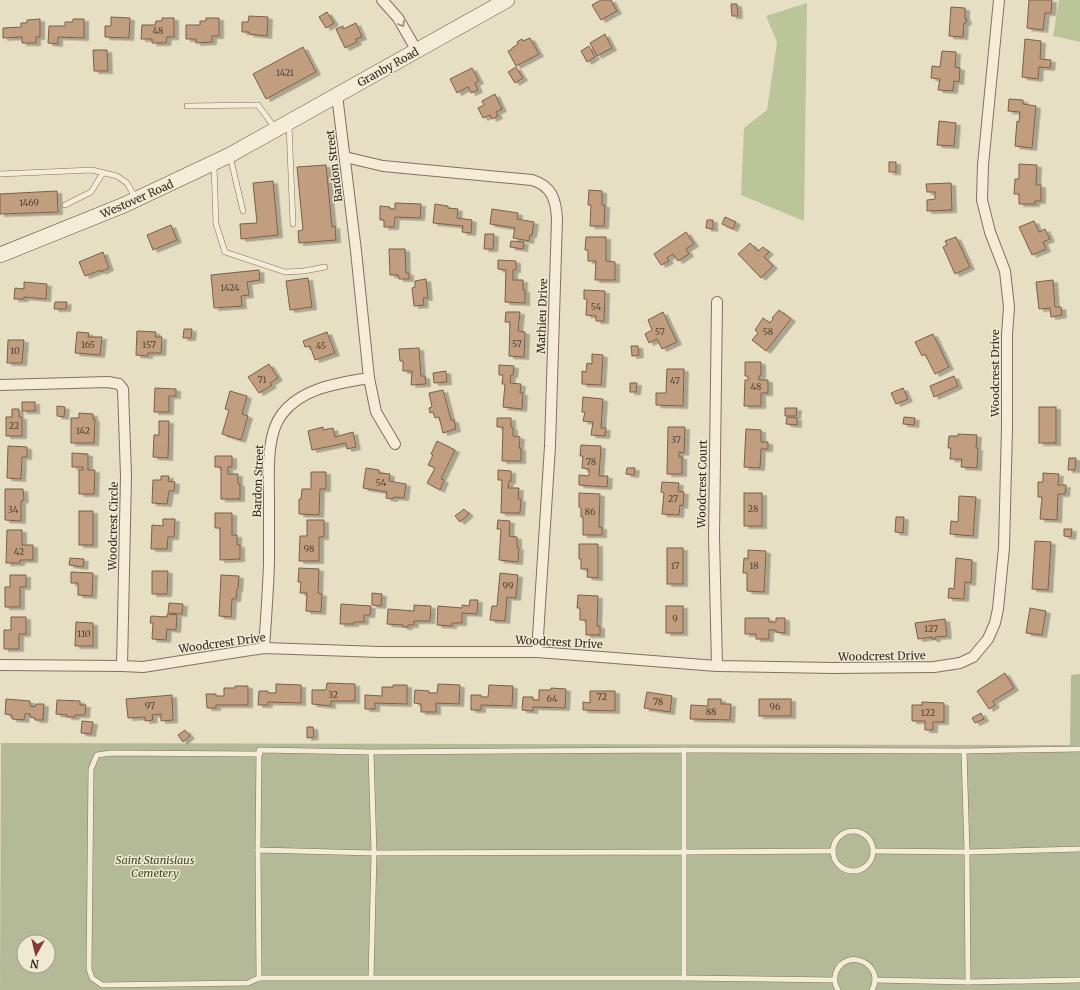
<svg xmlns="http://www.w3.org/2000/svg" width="1080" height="990" font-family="Merriweather,serif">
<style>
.green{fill:#bcc499}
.cemetery{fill:#b4ba98;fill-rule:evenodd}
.building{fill:#c19e7f;stroke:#7c5e46;filter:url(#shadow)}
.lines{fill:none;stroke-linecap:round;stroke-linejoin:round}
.service-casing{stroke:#80715d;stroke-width:6}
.minor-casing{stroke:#80715d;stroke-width:12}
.secondary-casing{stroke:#615340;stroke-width:16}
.service{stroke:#f4ecd6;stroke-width:5}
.minor{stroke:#f4ecd6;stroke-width:10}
.secondary{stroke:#f4ecd6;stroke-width:15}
.oneway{stroke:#938a7a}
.labels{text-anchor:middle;stroke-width:3;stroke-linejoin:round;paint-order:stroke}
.number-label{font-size:9px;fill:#564637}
.street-label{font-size:11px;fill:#32291f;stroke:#f0e9d2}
.park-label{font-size:11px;font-style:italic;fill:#404b28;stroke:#f0e9d2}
</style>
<defs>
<filter id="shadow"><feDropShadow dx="4.5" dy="2.5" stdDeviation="0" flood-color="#0004"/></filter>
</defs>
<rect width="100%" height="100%" fill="#e7dfc4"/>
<g class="green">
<path d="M1059,0H1080V42L1053,36Z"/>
<path d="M807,3L804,221L741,195L744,128L767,110L777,42L766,16Z"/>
</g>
<path class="cemetery" d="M1080,674V990H0L1,743L1070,745L1071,675ZM24,942H48V966H24Z"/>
<g class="building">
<path d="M601,0H611L617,11L601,20L592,5Z"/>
<path d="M1029,0H1052L1051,13H1045L1043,30L1027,28Z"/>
<path d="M731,4H737L738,16H732Z"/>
<path d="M951,7L965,8V19H967L966,23H964L963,37L949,36Z"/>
<path d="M327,12L334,23L326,28L319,17Z"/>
<path d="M249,16L268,17L267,36L249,34V32H242V22H248Z"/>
<path d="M111,17L130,18L129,38L105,37V26H111Z"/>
<path d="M162,18H174V37H167L166,43H152V39H141L142,25H155L156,21H162Z"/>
<path d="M206,18H219V36H212V42L196,43V39H186V25H200V21H206Z"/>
<path d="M40,19V37H36V43H22V37L3,38V28L21,27V23H27V20Z"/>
<path d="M73,19H84V38L58,37V44L48,43L49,26H65V22H73Z"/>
<path d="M356,23L362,37L356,39L357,42L345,48L336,29L343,26V29Z"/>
<path d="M605,34L612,48L597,56L590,43Z"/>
<path d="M530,38L539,54L516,66L508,51L512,49V48L518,44L517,42L522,39L523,41Z"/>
<path d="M1025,39L1041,41L1040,59L1051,60L1050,68L1039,67L1038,79L1022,77Z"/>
<path d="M589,46L595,57L587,62L581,51Z"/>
<path d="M303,47L316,72L266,99L253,74Z"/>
<path d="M93,50H107L108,71H94Z"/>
<path d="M942,51L956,52L955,67L960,68L959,82L954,81L953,91L938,90L940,79L931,78L932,66L940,67Z"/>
<path d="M516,67L523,78L515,83L508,72Z"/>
<path d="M472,68L479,81L475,83L478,90L471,93L468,87L457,93L450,79Z"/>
<path d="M495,94L502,109L496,112L498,116L492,119L490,115L483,118L478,108L484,105L482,101Z"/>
<path d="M1009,99L1023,100V104L1036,106L1032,148L1015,146L1017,121L1019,122L1020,112L1008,111Z"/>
<path d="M939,121L956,123L954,146L937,145Z"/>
<rect x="889" y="162" width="7" height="10"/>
<path d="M1019,164L1037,165L1036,185H1041V201H1035V204H1019V194H1014L1015,179H1019Z"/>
<path d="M326,165L332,227L335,226L336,240L299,243L298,231L303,230L297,167Z"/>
<path d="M273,181L278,235L241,239L240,224L257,223L253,183Z"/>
<path d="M951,183L952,210L927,211V200L935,199V192H927L926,184Z"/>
<path d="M589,190L602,191V205H605L604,226H590L591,205H588Z"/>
<path d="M57,191L58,212L0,214V194Z"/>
<path d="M395,203L421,204L420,218L395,217L394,227H384V220H380V206L390,207V209H395Z"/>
<path d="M435,204L448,206V208L458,209L457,218L472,220L471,233L462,232L463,226L433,223Z"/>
<path d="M492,209L518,213L517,219L534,222L532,235H530L529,241L513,238L515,228L490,224Z"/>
<path d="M725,217L736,222L733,229L722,224Z"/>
<path d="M707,220H713V229L706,228Z"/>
<path d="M1034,221L1039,232L1045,229L1050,239L1043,242L1046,249L1032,255L1019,227Z"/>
<path d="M171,225L177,240L153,250L147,235Z"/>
<path d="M686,232L694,244L686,249L689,254L678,261L673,254L667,258L669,261L661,265L654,254Z"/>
<path d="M485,234H494L493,249H484Z"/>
<path d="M586,237H606V261L615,262V280H595L596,261H588V250H585Z"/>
<path d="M956,237L970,267L955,274L943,247L947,245L945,241Z"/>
<path d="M511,241L524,242L523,249L510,247Z"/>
<path d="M750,243L758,251L763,247L769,252L764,257L773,266L761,278L738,254Z"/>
<path d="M389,249H405L406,273H409V279H399L398,275H390Z"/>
<path d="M103,252L109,268L101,272V270L85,276L79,262Z"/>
<path d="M498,260L516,261V270H513V280H523V290H525V303L505,302L506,270L498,269Z"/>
<path d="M259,270L260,280L247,282L249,295L241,296L242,306L214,308L211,275Z"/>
<path d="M308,278L312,307L290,310L286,281Z"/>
<path d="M426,279L428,298H423L424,305L414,306L412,288L415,287V281Z"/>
<path d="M1053,280L1055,307H1061L1062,315L1051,317L1050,308L1039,309L1036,282Z"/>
<path d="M24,282L47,284L46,299L24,297V299H14L15,288L24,289Z"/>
<path d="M584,290L605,291L604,321H596V316L586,315L587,299H584Z"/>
<path d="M55,302H67L66,309H54Z"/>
<path d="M779,310L791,319L766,351L752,340L758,333L755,330L763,318L770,323L773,319L772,318Z"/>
<path d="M506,312H520L518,331L525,332L524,357L509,356L510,322H505Z"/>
<path d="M663,312L677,342L662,349L657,339L649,343L645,334L652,330L648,320Z"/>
<path d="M184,329H192L191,338H183Z"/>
<path d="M137,331L156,332L155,337H162L161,353H148V356L136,355Z"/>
<path d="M77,332L89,333L88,337H102L100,355L75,353Z"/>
<path d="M327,332L335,353L315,360L310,346L305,347L303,341Z"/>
<path d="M933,334L949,367L935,374L925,354L922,356L915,342Z"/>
<path d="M8,340H24L22,363H7Z"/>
<path d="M631,346H638L639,355L632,356Z"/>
<path d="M419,348L421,376H425L426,384L411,385L412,371H403V361H400L399,349Z"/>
<path d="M592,354L603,355L601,385L582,384V371L586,372L587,363L592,364Z"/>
<path d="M745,362H761V376H759V380H768V393H761V406H744L745,380H748V376H745Z"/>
<path d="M269,364L278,378L270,383L272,385L259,393L248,377Z"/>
<path d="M499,365L514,366L513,375H511L510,383L521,384L520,393H523L522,409L503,407L505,384H502L503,375H499Z"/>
<path d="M667,369H684L683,406L656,405V393H666Z"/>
<path d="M446,371L447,382L434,383L433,373Z"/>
<path d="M954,376L958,386L934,397L930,386Z"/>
<path d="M630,383H637L636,392H630Z"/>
<path d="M155,388L176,389V396H169V412H154Z"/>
<path d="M903,388L908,399L896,404L891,393Z"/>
<path d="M443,390L451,420H454L456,429L443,433L439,417L435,418L433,412L430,413L429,408L432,407L429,393Z"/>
<path d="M230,391L247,396L242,414L248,416L241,440L222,434L229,410L225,409Z"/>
<path d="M583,397L603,399L601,428H606L605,436L591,435L593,422L583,421L585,412H582Z"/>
<rect x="22" y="402" width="13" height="9"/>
<path d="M57,406L65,407L64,417L57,416Z"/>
<rect x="1039" y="407" width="17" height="36"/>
<path d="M785,408H797L796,416H785Z"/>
<path d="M12,409H19V417H22V436H6V417H12Z"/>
<path d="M79,413L93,414V419H95L94,443H71V418H79Z"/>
<path d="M787,417L797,418V425L786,424Z"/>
<path d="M904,417L915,418L914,425L903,424Z"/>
<path d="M497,418H511V427L513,428V436L520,437L519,448H521V461H502L503,427H497Z"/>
<path d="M159,421H169L168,458L153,457L154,435H159Z"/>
<path d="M323,427V430L333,428L335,437L353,432L356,447L347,449L346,443L312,450L308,431Z"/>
<path d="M668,427H685L684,453L679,452V457H682V474H667Z"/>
<path d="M746,429L761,430V442H768V449H761L760,468L744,467Z"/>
<path d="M958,434L977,435L976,448H978L977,468L961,467L962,459H950L951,448H948L949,436H958Z"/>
<path d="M437,441L455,450L441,479L444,480L440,490L427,483L435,468L428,465L433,455L431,454Z"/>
<path d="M581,445L601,446L599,476H608L607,487L579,485V475L589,476V469L582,468L583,456H580Z"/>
<path d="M8,446L27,447V457H22L21,479L7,478Z"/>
<path d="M72,453L88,454V470H95L94,494H79V470H83V467H72Z"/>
<path d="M215,456H232V467H228V474H238V484H240V499H221V467H215Z"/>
<path d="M1069,458H1076L1075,470H1068Z"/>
<path d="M366,468L379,470V473L390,474L389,481L406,484L404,498L394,497L393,499L386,498L387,492L363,488Z"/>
<path d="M627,468H635L634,475L626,474Z"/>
<path d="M498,470L511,471V481H509L508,488H519L518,499H521L520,513H501L502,480H498Z"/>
<path d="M311,472H326V489H320L319,515L299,514V499H301L302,489H311Z"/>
<path d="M1043,473L1059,474L1058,485H1066L1065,494H1058L1057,520L1040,519L1042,497H1038V482H1043Z"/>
<path d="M161,476H169L168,481L175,482L174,491H169L167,504L152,503L153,480H161Z"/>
<path d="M662,482L679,483L678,491L684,492L683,506L680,505L679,515L662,514L664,493L661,492Z"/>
<path d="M5,489H23L24,500L21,501V521L5,520Z"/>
<path d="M579,493L600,494L599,527H602V535H583V517H581V508L579,507Z"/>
<rect x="744" y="493" width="18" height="33"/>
<path d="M959,496L976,497L973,536L950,534L951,521L958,522Z"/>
<path d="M464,509L469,514L460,522L455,516Z"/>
<rect x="79" y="511" width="14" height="34"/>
<path d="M215,513H232V535H237V545H240V559L220,560V528H215Z"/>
<path d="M896,517H904L903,533L895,532Z"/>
<path d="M163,519H175L174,537H168L167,549H151L152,525L163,526Z"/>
<path d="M307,520H324V537H319V561H299L300,536H307Z"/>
<path d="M498,520L510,521L509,536L517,537V548H519L518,562L499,560L501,529H497Z"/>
<path d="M1064,529H1072L1071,537L1064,536Z"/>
<path d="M7,530H22V545H33V560H20V563H6Z"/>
<path d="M1035,541L1051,542L1048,590L1032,589Z"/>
<path d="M579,544H598V578L587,577L588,569H581V559H579Z"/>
<rect x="667" y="548" width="16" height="36"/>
<path d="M748,550L766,551L764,592L747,591V573H743L744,558L748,559Z"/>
<path d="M70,558L84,559L83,567L69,565Z"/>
<path d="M956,558L972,560L971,583L965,582L964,599L948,598L949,588L954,589Z"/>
<path d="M299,568L319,569L318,593L322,594L321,612L306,611L307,593H300L301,582H298Z"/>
<path d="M152,571H168L167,594H152Z"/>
<path d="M71,572L93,573L92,596L78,595V583H71Z"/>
<path d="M500,573L518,575L516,598L507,597L505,621L490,620L492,606H497Z"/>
<path d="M10,575H26V587H20V607H5V587H10Z"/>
<path d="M221,575L239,576L238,589H237L236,599H232L231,617L219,616Z"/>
<path d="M372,593L382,594L381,606L372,605Z"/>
<path d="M578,595L598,596L597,626H600V635H586V620H580V608H577Z"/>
<path d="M470,600H478L477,614L462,613V623H452V626L437,625L438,606L462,608V605L469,606Z"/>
<path d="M169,603L183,604L182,614L168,613Z"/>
<path d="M341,604L371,606L370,615H364V622H354V624H340Z"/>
<path d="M414,605L431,606L430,621H414V625H408V627H403V625L387,624L388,609L414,611Z"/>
<rect x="666" y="606" width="17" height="27"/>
<path d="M1030,608L1046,611L1042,635L1026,633Z"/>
<path d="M167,614L177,615L176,630L167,629L166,640L152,639L153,623H150L151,616L167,617Z"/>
<path d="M11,617H26V634H19V649H4V630H11Z"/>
<path d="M745,618H769V622H776V618H785V633L776,632V630H769V639H756V634H745Z"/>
<path d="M945,619L947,636L935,637L936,639H932V637L918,639L915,623Z"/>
<path d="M76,622L93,623V646H75Z"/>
<path d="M1005,673L1014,688L993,701L995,705L989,709L977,691Z"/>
<path d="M327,683L355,684V701H331V706L312,704V690H326Z"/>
<path d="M276,684L301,685V703L268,702V705H258L259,691H268V693H276Z"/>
<path d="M438,684L460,685L459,704L436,703V712H421V704L414,703L415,690L429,691V693H437Z"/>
<path d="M393,685H407V704L375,703V709H365V695L382,696V687H393Z"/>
<path d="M489,685L513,686L512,706L481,705V710H471V695H481V697H488Z"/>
<path d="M235,686H248V705H216V708H207L206,694H216V696H224V688H235Z"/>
<path d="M551,688L566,689L565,708L533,707V711L522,710L523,697H533V700H539V690H551Z"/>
<path d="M590,691H615V711L583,710V702L590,703Z"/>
<path d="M647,692L672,696L670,712L644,708Z"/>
<path d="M172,695L173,720L161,721V714L152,715L153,720L145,721V717L128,718L126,699Z"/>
<path d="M6,699L30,701V706L35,707L36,704H44L43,720H35V718L30,717V714H25L24,720L12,719V715L5,714Z"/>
<path d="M708,699H721V704H731L730,720L690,719L691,705L708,706Z"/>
<rect x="759" y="699" width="32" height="17"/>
<path d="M57,700L80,701V705H86L85,715H75V717H67V715L56,714Z"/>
<path d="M922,702L944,703V722H933V730H925V721H912V705H922Z"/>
<path d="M981,713L984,719L975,723L972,718Z"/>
<path d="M82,721L93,722L91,734L81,733Z"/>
<path d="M307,727H313L314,737L307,738Z"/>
<path d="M185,730L190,736L183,742L178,735Z"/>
</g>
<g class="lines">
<g class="service-casing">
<g id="service">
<path d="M187,106L258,105L275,128"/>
<path d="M289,125L293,224"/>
<path d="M230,156L243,211"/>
<path d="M214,165L216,224L225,252L285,272L304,271L325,267"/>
<path d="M0,174L92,170L117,176L127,183L136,199"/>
<path d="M65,205L91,192L103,173"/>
<path d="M1080,749L964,751L967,852L968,982L1080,980"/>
<path d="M684,750L964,751"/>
<path d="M371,752L684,750V852L833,851"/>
<circle cx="853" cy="851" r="20"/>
<path d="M258,850L259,750L371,752L374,853L684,852V978"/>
<path d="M874,851L967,852L1080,849"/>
<path d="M259,978L248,983L102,985L92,978L89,969L91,769L97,755L111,753L260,754"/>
<path d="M371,978L374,853L258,850L259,978H684L834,980"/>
<path d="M875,980L968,982"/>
<path d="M838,990C834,984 834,978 836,972C847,946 886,965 872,990"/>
</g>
</g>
<g class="minor-casing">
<g id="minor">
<path d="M382,0L398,18L417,51"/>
<path d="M345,157L383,166L532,180C552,186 556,200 557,219L550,446L537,652"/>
<path d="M717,302L714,536L717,666"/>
<path d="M369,378L376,412L395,444"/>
<path d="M0,385L108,382L119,384L123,389L126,476L122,666L0,665"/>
<path d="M264,648C266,620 268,592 269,563C269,541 269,519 269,497C269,472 266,435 282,414C302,388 338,383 369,378L356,251L337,95"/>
<path d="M122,666L143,667L264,648L380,652H537L717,666L833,668L934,667L960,663L973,657L988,639L995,623L998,609L1004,548L1007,427V335L1009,307L1005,271L990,232L982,200L983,165L999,0"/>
</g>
</g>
<g class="secondary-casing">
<path id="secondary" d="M0,255L124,205L230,155L507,0"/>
</g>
<use href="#service" class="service"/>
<use href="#minor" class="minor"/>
<use href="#secondary" class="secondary"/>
</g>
<defs><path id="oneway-chevron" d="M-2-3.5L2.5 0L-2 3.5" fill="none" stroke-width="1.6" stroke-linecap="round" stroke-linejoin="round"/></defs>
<use class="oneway" href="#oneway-chevron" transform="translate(402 24) rotate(60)"/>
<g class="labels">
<g class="number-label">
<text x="158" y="34">48</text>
<text x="285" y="76">1421</text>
<text x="29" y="206">1469</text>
<text x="230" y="291">1424</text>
<text x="596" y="310">54</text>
<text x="660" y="335">57</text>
<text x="768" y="335">58</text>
<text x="517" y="347">57</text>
<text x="88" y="348">165</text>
<text x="149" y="348">157</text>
<text x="321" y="349">45</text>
<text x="15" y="354">10</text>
<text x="262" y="383">71</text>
<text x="675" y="384">47</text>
<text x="756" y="390">48</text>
<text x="14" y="429">22</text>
<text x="83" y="434">142</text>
<text x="676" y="443">37</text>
<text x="591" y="465">78</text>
<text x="381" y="486">54</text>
<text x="673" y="502">27</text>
<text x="753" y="512">28</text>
<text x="13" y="513">34</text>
<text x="590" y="515">86</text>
<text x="309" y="552">98</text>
<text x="19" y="555">42</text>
<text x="675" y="569">17</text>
<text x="754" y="569">18</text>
<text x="508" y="589">99</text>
<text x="675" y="622">9</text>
<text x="931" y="632">127</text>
<text x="84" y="637">110</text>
<text x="333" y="698">32</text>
<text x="602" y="700">72</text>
<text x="552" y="702">64</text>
<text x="658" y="705">78</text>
<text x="150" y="709">97</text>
<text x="775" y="710">96</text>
<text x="711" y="715">88</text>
<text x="928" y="716">122</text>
</g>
<g class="street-label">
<text transform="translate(388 67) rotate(-29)" y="4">Granby Road</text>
<text transform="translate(334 166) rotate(-97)" y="4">Bardon Street</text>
<text transform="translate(137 199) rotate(-24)" y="4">Westover Road</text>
<text transform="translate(542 316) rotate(-88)" y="4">Mathieu Drive</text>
<text transform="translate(995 373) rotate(-90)" y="4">Woodcrest Drive</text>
<text transform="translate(258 481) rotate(-88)" y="4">Bardon Street</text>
<text transform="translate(702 484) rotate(-89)" y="4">Woodcrest Court</text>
<text transform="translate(113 526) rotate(-89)" y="4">Woodcrest Circle</text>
<text transform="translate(559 642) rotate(3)" y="4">Woodcrest Drive</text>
<text transform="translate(222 643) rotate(-8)" y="4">Woodcrest Drive</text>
<text transform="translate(882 656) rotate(-1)" y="4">Woodcrest Drive</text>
</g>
<g class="park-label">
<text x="155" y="864">Saint Stanislaus<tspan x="155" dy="13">Cemetery</tspan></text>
</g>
</g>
<g transform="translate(36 954) rotate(188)"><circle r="19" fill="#f0e9d2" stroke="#a49c8a"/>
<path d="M0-3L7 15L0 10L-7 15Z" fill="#873935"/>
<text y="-6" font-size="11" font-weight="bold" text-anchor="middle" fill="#32291f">N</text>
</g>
</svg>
